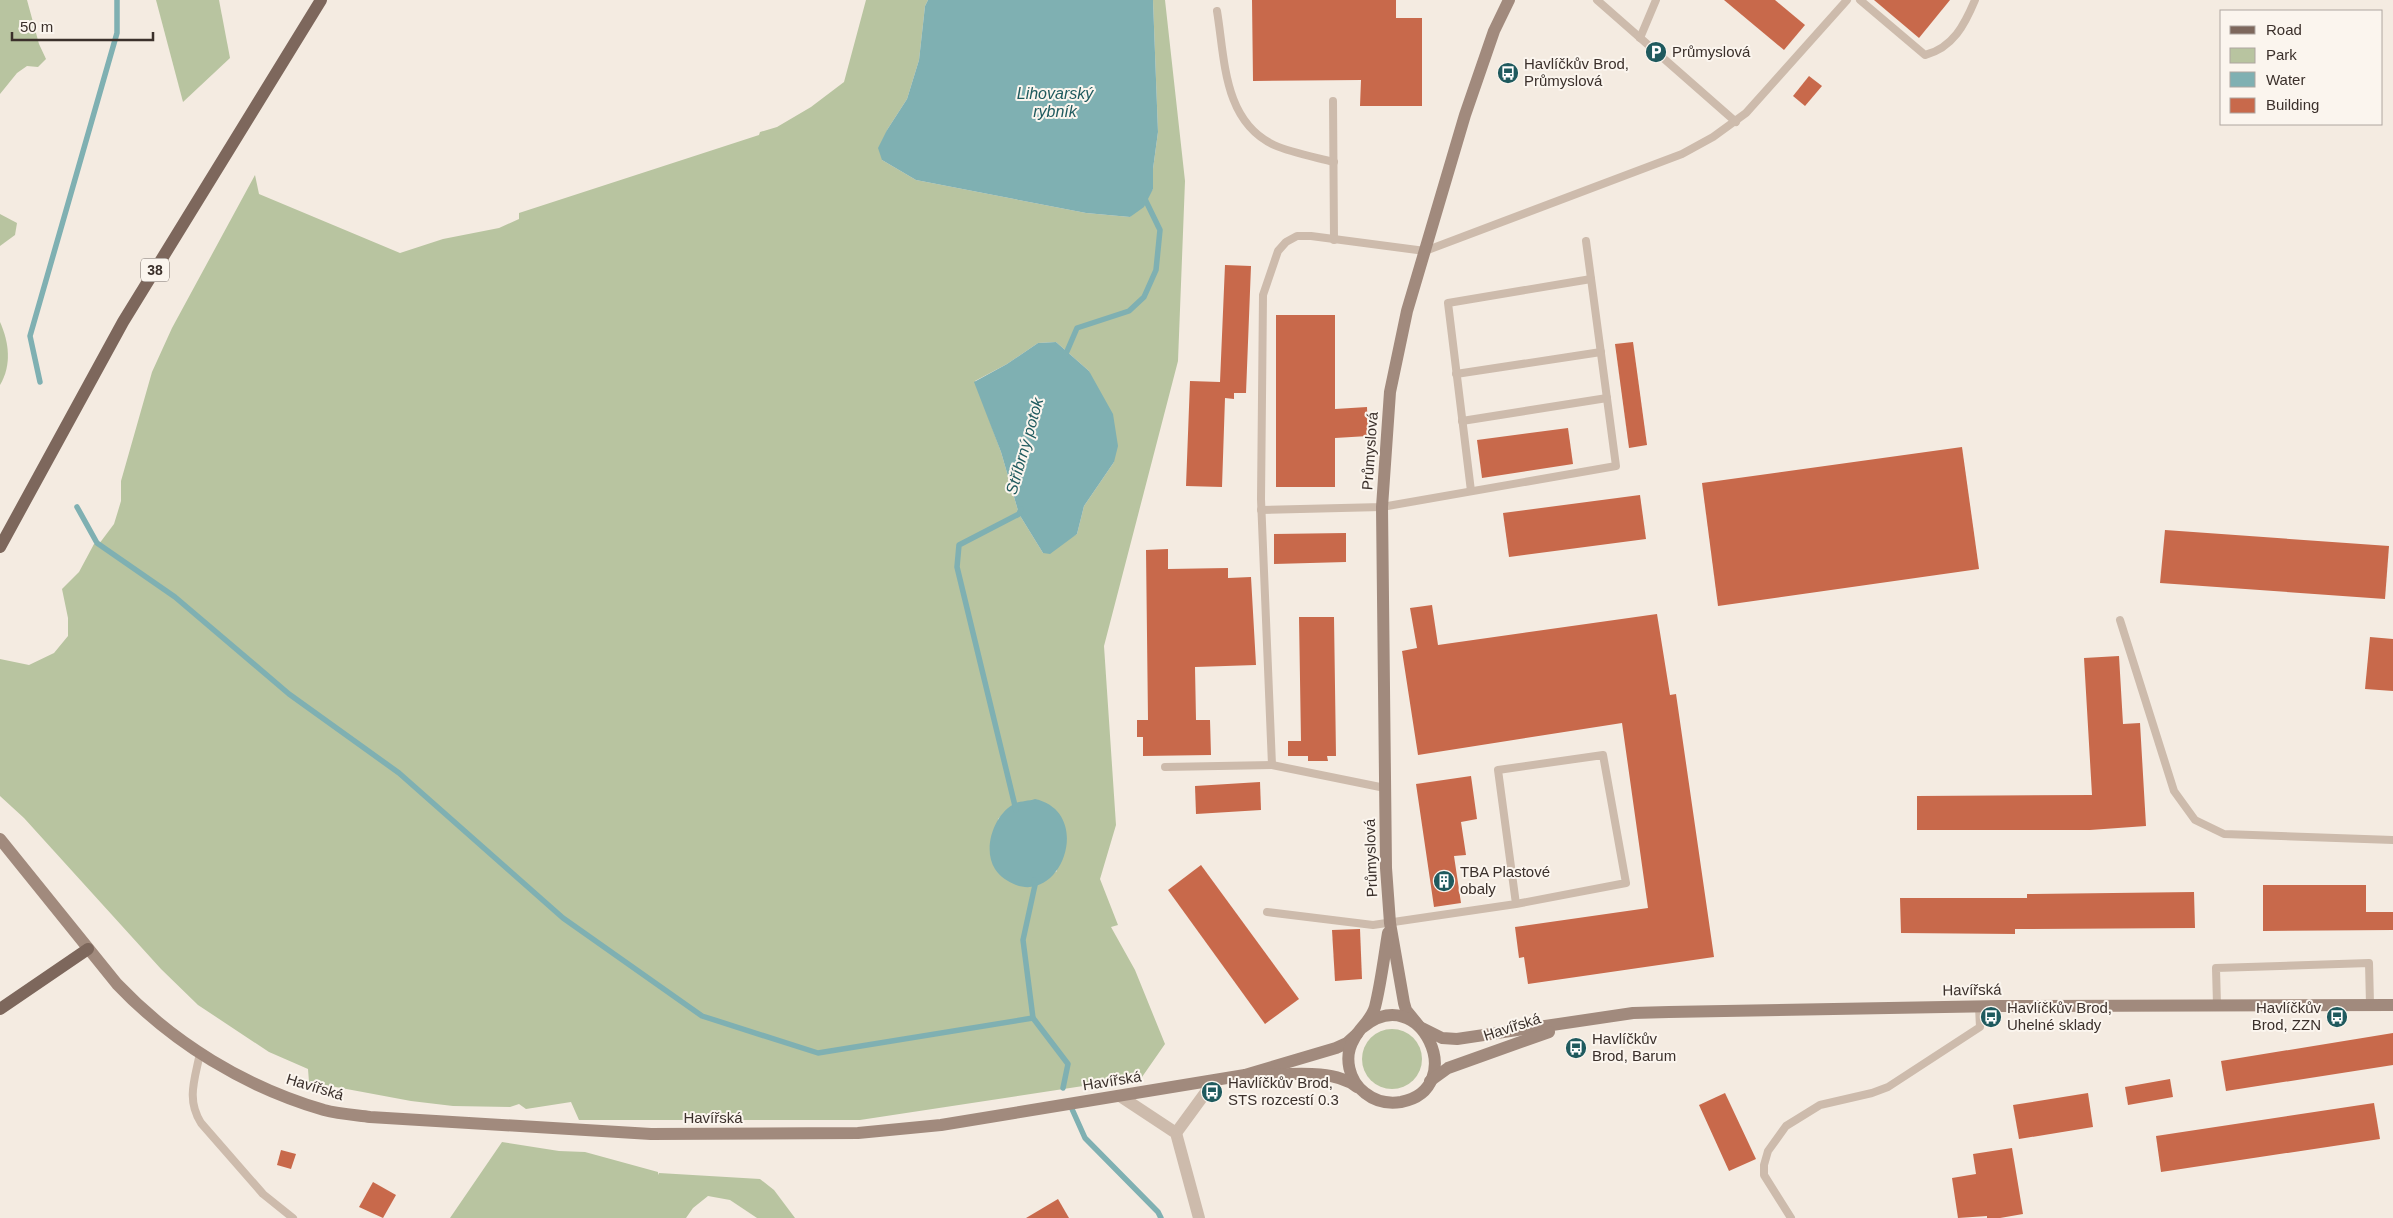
<svg xmlns="http://www.w3.org/2000/svg" width="2393" height="1218" font-family="Helvetica,sans-serif">
<style>
.green{fill:#b8c4a0;fill-rule:evenodd}
.water{fill:#7fb0b2}
.lines{fill:none;stroke-linecap:round;stroke-linejoin:round}
.stream{stroke:#7fb0b2;stroke-width:5.5}
.building{fill:#c8694b}
.lane{stroke:#cdbbac;stroke-width:8}
.street{stroke:#cdbbac;stroke-width:12}
.secondary{stroke:#a18a7d;stroke-width:12}
.primary{stroke:#7d675c;stroke-width:12}
.labels{text-anchor:middle;stroke-width:4;stroke-linejoin:round;paint-order:stroke}
.shield{fill:#fbf5ee;stroke:#756b66;stroke-width:1}
.shield-label{font-size:14px;font-weight:bold;fill:#3b302b}
.poi-label{font-size:15px;fill:#3b302b;stroke:#fbf5ee;text-anchor:start}
.street-label{font-size:15px;fill:#3b302b;stroke:#fbf5ee}
.water-label{font-size:16px;font-style:italic;fill:#1f5a5e;stroke:#fbf5ee}
</style>
<rect width="100%" height="100%" fill="#f4ebe1"/>
<g class="green">
<path d="M0,0H27L39,44L46,59L38,67L27,66L17,73L0,94Z"/>
<path d="M156,0H219L230,58L183,102Z"/>
<path d="M866,0H928L925,6L919,60L907,99L887,130L882,160L916,180L1086,213L1130,217L1153,189V169L1158,132L1153,0H1165L1185,181L1178,361L1104,646L1116,825L1100,879L1118,925L1111,927L1135,970L1165,1044L1142,1077L860,1120H579L571,1102L526,1109L519,1104L510,1107L453,1106L411,1101L309,1082L308,1069L269,1052L198,1005L161,969L24,818L0,796V659L29,665L54,653L68,636V618L62,589L79,572L94,544H99L114,524L118,511L121,501V481L152,372L172,328L255,175L259,194L400,253L443,239L499,228L519,219V213L759,135L760,132L777,127L811,107L844,82ZM1056,342L1089,371L1114,462L1084,506L1077,534L1043,553L1019,514L1001,452L975,381L1007,364L1038,343ZM1015,804L1057,871L1035,885L998,819Z"/>
<path d="M0,214L17,223L15,235L0,246Z"/>
<path d="M0,322C9,342 12,365 0,385Z"/>
<circle cx="1392" cy="1059" r="30"/>
<path d="M502,1142L559,1151L585,1152L658,1172V1175L659,1173L760,1179L774,1190L795,1218H757L730,1200L708,1196L693,1208L686,1218H450Z"/>
</g>
<g class="water">
<path d="M928,0H1153L1158,132L1153,169V189L1144,207L1130,217L1086,213L916,180L882,160L878,148L887,130L907,99L919,60L925,6Z"/>
<path d="M1056,342L1089,371L1113,414L1118,446L1114,462L1084,506L1077,534L1050,554L1043,553L1019,514L1001,452L974,382L1007,364L1038,343Z"/>
<path d="M1035,799C1093,812 1063,902 1016,885C1007,881 1000,877 995,869C982,849 994,813 1016,803C1021,801 1029,801 1035,799Z"/>
</g>
<g class="lines">
<g class="stream">
<path d="M1065,356L1077,328L1129,311L1144,297L1156,270L1160,230L1143,195"/>
<path d="M40,382L30,336L117,33V0"/>
<path d="M77,507L97,543L175,597L289,694L399,773L563,918L702,1016L818,1053L1033,1018"/>
<path d="M1016,810L957,567L959,545L1019,514L1021,509"/>
<path d="M1034,880L1035,885L1023,940L1033,1018L1068,1064L1063,1088"/>
<path d="M1072,1109L1085,1138L1158,1212L1161,1218"/>
</g>
</g>
<g class="building">
<path d="M1252,0H1396V18H1422V106H1360L1361,80L1253,81Z"/>
<path d="M1724,0H1775L1805,25L1784,50Z"/>
<path d="M1874,0H1950L1919,38Z"/>
<path d="M1809,76L1822,86L1805,106L1793,96Z"/>
<path d="M1225,265L1251,266L1246,393H1234V399L1225,398L1222,487L1186,486L1190,381L1220,382Z"/>
<path d="M1276,315H1335V409L1367,407L1368,436L1335,438V487H1276Z"/>
<path d="M1633,342L1647,445L1629,448L1615,344Z"/>
<path d="M1568,428L1573,464L1482,478L1477,440Z"/>
<path d="M1962,447L1979,569L1718,606L1702,483Z"/>
<path d="M1640,495L1646,539L1509,557L1503,513Z"/>
<path d="M2165,530L2389,546L2385,599L2160,583Z"/>
<path d="M1346,533V562L1274,564V534Z"/>
<path d="M1168,549V569L1228,568V578L1251,577L1256,665L1195,667L1196,720H1210L1211,755L1143,756V737H1137V720H1148L1146,550Z"/>
<path d="M1432,605L1438,645L1657,614L1670,695L1676,694L1714,957L1528,984L1524,957L1519,958L1515,927L1648,908L1622,723L1418,755L1402,651L1417,648L1410,608Z"/>
<path d="M1299,617H1334L1336,756H1327L1328,761H1308V756H1288V741H1301Z"/>
<path d="M2370,637L2393,639V691L2365,689Z"/>
<path d="M2119,656L2123,724L2140,723L2146,826L2090,830H1917V796L2092,795L2084,658Z"/>
<path d="M1471,776L1477,819L1461,822L1466,855L1454,856L1461,903L1434,907L1416,784Z"/>
<path d="M1260,782L1261,810L1196,814L1195,786Z"/>
<path d="M1201,865L1299,999L1265,1024L1168,890Z"/>
<path d="M2263,885H2366V912H2393V930L2263,931Z"/>
<path d="M2194,892L2195,928L2015,929V934L1901,933L1900,898H2027V894Z"/>
<path d="M1360,929L1362,979L1335,981L1332,930Z"/>
<path d="M2393,1033V1065L2226,1091L2221,1061Z"/>
<path d="M2170,1079L2173,1097L2128,1105L2125,1087Z"/>
<path d="M1725,1093L1756,1159L1729,1171L1699,1105Z"/>
<path d="M2088,1093L2093,1127L2019,1139L2013,1105Z"/>
<path d="M2374,1103L2380,1139L2161,1172L2156,1136Z"/>
<path d="M2012,1148L2023,1214L2000,1218H1987V1216L1958,1218L1952,1178L1976,1174L1973,1154Z"/>
<path d="M281,1150L296,1154L291,1169L277,1165Z"/>
<path d="M373,1182L396,1195L383,1218L359,1207Z"/>
<path d="M1058,1199L1069,1218H1026Z"/>
</g>
<g class="lines">
<g class="lane">
<path d="M1597,0L1736,122"/>
<path d="M1860,0L1925,55C1953,48 1965,24 1975,0"/>
<path d="M1217,11C1225,59 1223,121 1274,145C1292,153 1315,157 1334,162"/>
<path d="M1640,38L1656,0"/>
<path d="M1333,101L1334,240"/>
<path d="M1456,374L1601,352"/>
<path d="M1462,421L1607,398"/>
<path d="M1471,491L1448,303L1591,279"/>
<path d="M1261,510L1382,507L1616,466L1586,241"/>
<path d="M2120,620L2174,791L2195,820L2224,834L2393,840"/>
<path d="M1272,765L1261,499L1263,295L1278,251L1286,242L1297,236H1311L1425,251L1682,154L1713,137L1746,113L1847,0"/>
<path d="M1165,767L1272,765L1385,788"/>
<path d="M1267,912L1373,925L1516,904L1626,883L1603,755L1498,770L1516,904"/>
<path d="M2217,1005L2216,968L2369,963L2370,1004"/>
<path d="M200,1053C195,1079 186,1099 201,1123L263,1194L293,1218"/>
<path d="M1791,1218L1764,1175V1165L1768,1151L1786,1126L1820,1105L1872,1093L1888,1087L1980,1027L1979,1007"/>
</g>
<g class="street">
<path d="M1120,1096L1176,1133L1199,1218"/>
<path d="M1176,1133L1214,1081"/>
</g>
<g class="secondary">
<path d="M0,839L117,984C173,1043 245,1087 324,1110C339,1114 355,1115 370,1117L651,1134L858,1133L941,1125L1245,1075L1336,1048L1347,1043L1357,1034"/>
<path d="M1419,1026L1406,1010L1404,1003L1390,923L1386,868L1382,507L1390,392L1407,311L1465,115L1494,31L1509,0"/>
<path d="M1362,1028C1421,978 1470,1089 1401,1102C1388,1104 1375,1101 1365,1093C1349,1081 1343,1057 1354,1039C1360,1027 1371,1021 1375,1007C1381,983 1384,957 1388,933"/>
<path d="M1422,1028L1442,1038L1457,1039L1633,1013L1669,1012L2000,1006L2393,1005"/>
<path d="M1258,1075C1287,1075 1333,1068 1357,1087"/>
<path d="M1430,1081L1448,1068L1549,1032"/>
</g>
<g class="primary">
<path d="M0,547L123,322L321,0"/>
<path d="M0,1009L88,949"/>
</g>
</g>
<defs>
<g id="parking-disc" transform="scale(1.125)"><circle r="9.5" fill="#1f5a5e" stroke="#fbf5ee"/><path d="M-3.5-5.5H1a3.5 3.5 0 0 1 0 7H-1V5.5H-3.5ZM-1-3.4V-.6H.8a1.4 1.4 0 0 0 0-2.8Z" fill="#fff"/></g>
<g id="bus-disc" transform="scale(1.125)"><circle r="9.5" fill="#1f5a5e" stroke="#fbf5ee"/><path d="M-5-6H5V4H4V6H2V4H-2V6H-4V4H-5ZM-3.5-4V0h7V-4ZM-3.5 1.2v1.5H-2V1.2ZM2 1.2v1.5H3.5V1.2Z" fill="#fff"/></g>
<g id="building-disc" transform="scale(1.125)"><circle r="9.5" fill="#1f5a5e" stroke="#fbf5ee"/><path d="M-4-6H4V6H1V3H-1V6H-4ZM-2.5-4.3h1.7v1.8h-1.7ZM.8-4.3h1.7v1.8H.8ZM-2.5-1h1.7V.8h-1.7ZM.8-1h1.7V.8H.8Z" fill="#fff"/></g>
</defs>
<g fill-rule="evenodd">
<use href="#parking-disc" x="1656" y="52"/>
<use href="#bus-disc" x="1508" y="73"/>
<use href="#building-disc" x="1444" y="881"/>
<use href="#bus-disc" x="1991" y="1017"/>
<use href="#bus-disc" x="2337" y="1017"/>
<use href="#bus-disc" x="1576" y="1048"/>
<use href="#bus-disc" x="1212" y="1092"/>
</g>
<g class="labels">
<rect class="shield" x="141" y="258.5" width="28" height="23" rx="4"/>
<g class="shield-label">
<text x="155" y="275">38</text>
</g>
<g class="poi-label">
<text x="1672" y="57">Průmyslová</text>
<text x="1524" y="69">Havlíčkův Brod,<tspan x="1524" dy="17">Průmyslová</tspan></text>
<text x="1460" y="877">TBA Plastové<tspan x="1460" dy="17">obaly</tspan></text>
<text x="2007" y="1013">Havlíčkův Brod,<tspan x="2007" dy="17">Uhelné sklady</tspan></text>
<text x="2321" y="1013" text-anchor="end">Havlíčkův<tspan x="2321" dy="17">Brod, ZZN</tspan></text>
<text x="1592" y="1044">Havlíčkův<tspan x="1592" dy="17">Brod, Barum</tspan></text>
<text x="1228" y="1088">Havlíčkův Brod,<tspan x="1228" dy="17">STS rozcestí 0.3</tspan></text>
</g>
<g class="street-label">
<text transform="translate(1370 451) rotate(-86)" y="5">Průmyslová</text>
<text transform="translate(1371 858) rotate(-92)" y="5">Průmyslová</text>
<text transform="translate(1972 990) rotate(-1)" y="5">Havířská</text>
<text transform="translate(1512 1027) rotate(-18)" y="5">Havířská</text>
<text transform="translate(1112 1081) rotate(-9)" y="5">Havířská</text>
<text transform="translate(315 1087) rotate(17)" y="5">Havířská</text>
<text x="713" y="1123">Havířská</text>
</g>
<g class="water-label">
<text x="1055" y="99">Lihovarský<tspan x="1055" dy="18">rybník</tspan></text>
<text transform="translate(1024 446) rotate(-74)" y="6">Stříbrný potok</text>
</g>
</g>
<rect x="2220" y="10" width="162" height="115" fill="#fbf5ee" stroke="#aea6a0"/>
<rect x="2230" y="26" width="25" height="8" fill="#7d675c" stroke="#aea6a0"/>
<text x="2266" y="35" font-size="15" fill="#3b302b">Road</text>
<rect x="2230" y="48" width="25" height="15" fill="#b8c4a0" stroke="#aea6a0"/>
<text x="2266" y="60" font-size="15" fill="#3b302b">Park</text>
<rect x="2230" y="72" width="25" height="15" fill="#7fb0b2" stroke="#aea6a0"/>
<text x="2266" y="85" font-size="15" fill="#3b302b">Water</text>
<rect x="2230" y="98" width="25" height="15" fill="#c8694b" stroke="#aea6a0"/>
<text x="2266" y="110" font-size="15" fill="#3b302b">Building</text>
<path d="M12 32v8h141v-8" fill="none" stroke="#3b302b" stroke-width="2.5"/>
<text x="20" y="32" font-size="15" fill="#3b302b" stroke="#fbf5ee" stroke-width="4" paint-order="stroke">50 m</text>
</svg>
